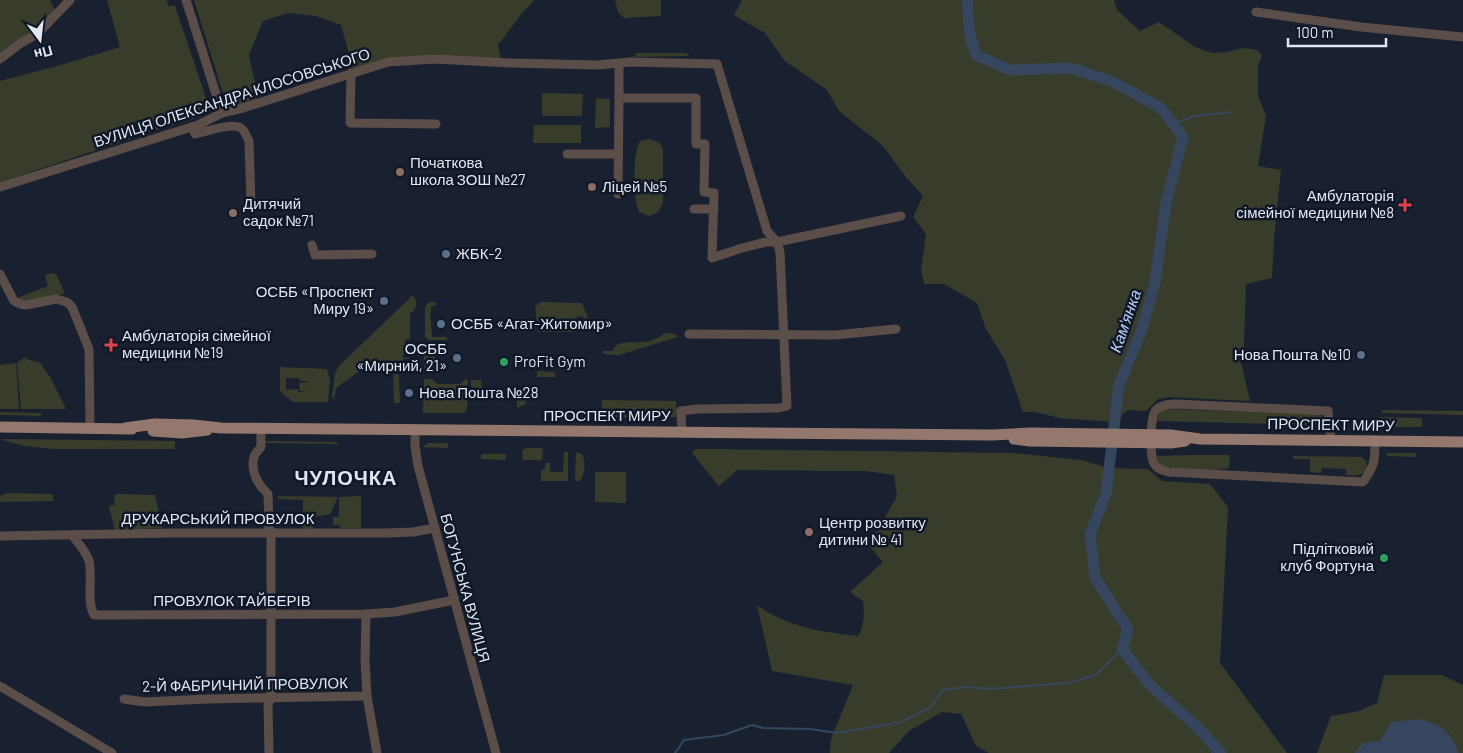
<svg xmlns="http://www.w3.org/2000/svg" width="1463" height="753" font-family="Barlow,sans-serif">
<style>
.green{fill:#383d2b;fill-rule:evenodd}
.water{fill:#37465f}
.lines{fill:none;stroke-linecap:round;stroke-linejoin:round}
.stream{stroke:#37465f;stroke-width:2}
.river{stroke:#37465f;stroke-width:11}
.minor{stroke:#5b4d48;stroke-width:9}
.major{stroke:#95786d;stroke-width:11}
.education-dot{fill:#8d6e63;stroke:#101827;stroke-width:2}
.health-dot{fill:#e0444e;stroke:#101827;stroke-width:2}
.service-dot{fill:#5c6f8a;stroke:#101827;stroke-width:2}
.leisure-dot{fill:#2e9e5b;stroke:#101827;stroke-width:2}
.labels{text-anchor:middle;stroke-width:5;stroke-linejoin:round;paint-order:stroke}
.street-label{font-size:15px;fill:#e0e7f2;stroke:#101827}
.poi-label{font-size:15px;fill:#e0e7f2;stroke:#101827;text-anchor:start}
.water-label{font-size:16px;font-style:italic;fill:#b8d0f8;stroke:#101827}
.district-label{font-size:20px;font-weight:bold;letter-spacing:1px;fill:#e0e7f2;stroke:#101827}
</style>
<rect width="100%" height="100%" fill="#192131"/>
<g class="green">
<path d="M0,0H50L56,13L0,55Z"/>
<path d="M107,0H167L168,6H175L207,101C210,119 182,122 169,126L166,118L158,121L161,128L149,132L143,119L128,125L133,138L0,182V81L61,65L120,47Z"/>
<path d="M194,0H534L522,13L498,45L501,62H388L354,72L341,25L316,16L288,13L263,21L249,55L258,98L233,107L226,102L222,90Z"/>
<path d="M615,0H661V16L624,18L618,12Z"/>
<path d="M742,0H1114L1117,10L1140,31L1159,22L1195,47L1212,53L1227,52L1242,48L1257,50L1262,56L1258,66V96L1266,116L1258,166L1281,170L1274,239L1272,278L1246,284L1244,345L1241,362L1250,401L1170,397L1158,399L1146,411L1128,410L1113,422L1060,418L1035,412H1023L1005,360L986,329L977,303L944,284H924L921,270L926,234L913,217L923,196L905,176L883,146L839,111L827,90L785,61L765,33L734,15Z"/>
<path d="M637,53H685L689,55L688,56L633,57Z"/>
<path d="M542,93L583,94L582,116H542Z"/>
<path d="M596,98L610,99V127L595,128Z"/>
<path d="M534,125H581V143H533Z"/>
<path d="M649,139L659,142L663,149V203L658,212L649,216L639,212C633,196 632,156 640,141Z"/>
<path d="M52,273L56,274L64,291L63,294L23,301L17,298L48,286L45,275Z"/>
<path d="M413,295C418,302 417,308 410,314V339L405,340L403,358H413L414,361H411L410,359H403V366H410V364H413V368H402L396,363L365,367L336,388L334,399L332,398L335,373L338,367Z"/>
<path d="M429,302H436V306H431V311L430,312L432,337H447V340H429L425,337V307Z"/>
<path d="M540,302L582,303L592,327H584V317L577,316V327L574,332H538L535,307Z"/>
<path d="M665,333L675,334L678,337L619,355L603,354V351H613L615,347L618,344C639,339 645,348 665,333Z"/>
<path d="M436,351L435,360H424V353Z"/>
<path d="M25,357C30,362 35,360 40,363C44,367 46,373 50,377L66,409H21L17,363Z"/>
<path d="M16,363L19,409H0V365Z"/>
<path d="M424,364H438V373H425Z"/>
<path d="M280,367L327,369L330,380L328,402H293L280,391ZM286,378H299L300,381H309V382L299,383L300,391L309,392H298V389L286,390Z"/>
<path d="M537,371L555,372V377H537Z"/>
<path d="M393,374H398L399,377L400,403H394Z"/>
<path d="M424,379H432L437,384H460L465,379L468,380L467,408L464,413H423Z"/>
<path d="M471,380H481L482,389L471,387Z"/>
<path d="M517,387L526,395V404L517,408Z"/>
<path d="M602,400L676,401L677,417L604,418L602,414Z"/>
<path d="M1165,409L1301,414C1309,414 1320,413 1326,419L1324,425L1157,421L1160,412Z"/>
<path d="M1383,410L1463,411V415L1384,413L1380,412Z"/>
<path d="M0,412L41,413V416L0,415Z"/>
<path d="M1380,417L1422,418V427H1397L1380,424L1378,420Z"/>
<path d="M4,439L175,441V449H54L25,446L2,440Z"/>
<path d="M267,441L335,442L339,443L337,444L265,443Z"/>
<path d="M428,443H448V448L422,447Z"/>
<path d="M525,448H543L542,460H523L522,451Z"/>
<path d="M697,449L1014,453L1081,460L1109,468L1148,469L1162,481L1210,484L1228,507L1220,663L1287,753H989L976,746L961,714L942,712L909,731L889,753H830L831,739L853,685L772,671L757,605C787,627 822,632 858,636C865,624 864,614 863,601L850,592L883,562L869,546L897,496L894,475L866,471L737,470L719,486L692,453L694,450Z"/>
<path d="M564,452H568V481H541V470L545,469V463H550V472H563Z"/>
<path d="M576,452L582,454C586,461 585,474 580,481H575Z"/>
<path d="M1387,453H1416V457L1387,456Z"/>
<path d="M481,454H506V460L481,459Z"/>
<path d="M1189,455H1230L1229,468C1215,471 1171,471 1160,464L1156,456Z"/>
<path d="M1293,456L1362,457L1366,461L1368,468C1362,476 1356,476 1346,475V469L1322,468L1321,473L1310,472V459H1293Z"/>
<path d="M595,472H626V503L595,502Z"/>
<path d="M7,493L52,494L54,501L0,502V496Z"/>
<path d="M116,494L155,495L162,528L115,530L109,506L115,505L114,497Z"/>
<path d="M278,496L338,497L330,514L310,518V523H313V529L303,528V500L278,499Z"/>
<path d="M361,496V528H341L339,525H333V517H339V497Z"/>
<path d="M1384,675H1442L1463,685V753H1317L1331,716L1359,711L1377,703Z"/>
</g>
<path class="water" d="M1420,719C1441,726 1452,730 1458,753H1355L1363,743L1380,741L1391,722Z"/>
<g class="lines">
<g class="stream">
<path d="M1173,124L1195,116L1231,112"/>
<path d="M675,753L684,740L724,735L752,725L763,728L810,729L837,733L901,722L930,708L943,690L964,687L991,689L1067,683L1096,675L1122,649"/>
<path d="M1212,753L1218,750"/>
</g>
<path class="river" d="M967,0L970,36L976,55L1010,70L1071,68L1111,81L1161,108L1183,137L1166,203L1155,282L1141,332L1119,385L1106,494L1090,534L1095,577L1128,630L1122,649L1150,685L1196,726L1221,753"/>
<g class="minor">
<path d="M186,0L222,113"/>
<path d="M1256,12L1361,27L1463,37"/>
<path d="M0,59L21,43L37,34L70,0"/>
<path d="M619,64V98H696V144H705L704,192L714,193L712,258L742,248L766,242H777L901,216"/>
<path d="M351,73L350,123L436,124"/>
<path d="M192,127L195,134C205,132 233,122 241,128C245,131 247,137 249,141L251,205"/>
<path d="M567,154H618"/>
<path d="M0,187L198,125L222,113L243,108L388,62L435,59L511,63L598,65L630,62L717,64L767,231L777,242L780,252L787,406L779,408L697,409L681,411"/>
<path d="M618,194L619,98"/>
<path d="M694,209H714"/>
<path d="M312,245L315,255L372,254"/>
<path d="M0,274L14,301L20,304L26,305L56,299L67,302L72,307L89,349L90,428"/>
<path d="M689,334L835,335L896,329"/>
<path d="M681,411L682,432"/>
<path d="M261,428V447C259,450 255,453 254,457C250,471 258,485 268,494L269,528L271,532V699L268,703L269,753"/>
<path d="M415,430V446L418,466L496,753"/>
<path d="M1331,440L1328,411L1175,404C1168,404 1161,405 1156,410C1150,417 1149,458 1155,465C1158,469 1164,471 1169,472L1363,482C1375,465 1375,461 1375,440"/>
<path d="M72,535C78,543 86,551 89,561C93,578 86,599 94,615L366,614L395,612L454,600"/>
<path d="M0,536L173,533H386L413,532L435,528"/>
<path d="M366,614L365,660L367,696L377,753"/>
<path d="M0,686L112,753"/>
<path d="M124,699L145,702L207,699L367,696"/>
</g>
<g class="major">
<path d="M0,427L132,429"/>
<path d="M125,428L155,424L194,425L221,428L992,435L1031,433L1171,435L1200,439L1463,442"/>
<path d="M153,431L182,433L207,430"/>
<path d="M1014,439L1030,441L1171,443L1185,441"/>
</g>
</g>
<g class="education-dot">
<circle cx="400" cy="172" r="5"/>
<circle cx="592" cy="187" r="5"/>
<circle cx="233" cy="213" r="5"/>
<circle cx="809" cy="532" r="5"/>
</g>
<g class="health-dot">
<path d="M1402.5 197.5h5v5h5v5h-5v5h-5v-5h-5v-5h5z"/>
<path d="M108.5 337.5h5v5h5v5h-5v5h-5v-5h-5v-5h5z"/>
</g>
<g class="service-dot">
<circle cx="446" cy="254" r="5"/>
<circle cx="384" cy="301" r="5"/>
<circle cx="441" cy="324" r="5"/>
<circle cx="1361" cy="355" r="5"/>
<circle cx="457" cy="358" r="5"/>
<circle cx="409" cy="393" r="5"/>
</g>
<g class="leisure-dot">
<circle cx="504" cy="362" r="5"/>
<circle cx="1384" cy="558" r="5"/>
</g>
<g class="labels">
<g class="street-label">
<text transform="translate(232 98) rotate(-18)" y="5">ВУЛИЦЯ ОЛЕКСАНДРА КЛОСОВСЬКОГО</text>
<text x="607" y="421">ПРОСПЕКТ МИРУ</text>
<text transform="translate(1331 425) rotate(1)" y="5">ПРОСПЕКТ МИРУ</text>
<text x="218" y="524">ДРУКАРСЬКИЙ ПРОВУЛОК</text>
<text transform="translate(465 588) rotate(75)" y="5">БОГУНСЬКА ВУЛИЦЯ</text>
<text x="232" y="606">ПРОВУЛОК ТАЙБЕРІВ</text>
<text transform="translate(245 685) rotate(-1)" y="5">2-Й ФАБРИЧНИЙ ПРОВУЛОК</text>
</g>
<g class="poi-label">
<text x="410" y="168">Початкова<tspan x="410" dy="17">школа ЗОШ №27</tspan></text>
<text x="602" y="192">Ліцей №5</text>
<text x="1394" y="201" text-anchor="end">Амбулаторія<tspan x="1394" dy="17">сімейної медицини №8</tspan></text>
<text x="243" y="209">Дитячий<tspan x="243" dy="17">садок №71</tspan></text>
<text x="456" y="259">ЖБК-2</text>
<text x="374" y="297" text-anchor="end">ОСББ «Проспект<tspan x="374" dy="17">Миру 19»</tspan></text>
<text x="451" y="329">ОСББ «Агат-Житомир»</text>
<text x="122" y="341">Амбулаторія сімейної<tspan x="122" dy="17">медицини №19</tspan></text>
<text x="447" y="354" text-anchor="end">ОСББ<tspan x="447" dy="17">«Мирний, 21»</tspan></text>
<text x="1351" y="360" text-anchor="end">Нова Пошта №10</text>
<text x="514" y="367">ProFit Gym</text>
<text x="419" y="398">Нова Пошта №28</text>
<text x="819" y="528">Центр розвитку<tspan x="819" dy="17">дитини № 41</tspan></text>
<text x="1374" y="554" text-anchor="end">Підлітковий<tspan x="1374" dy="17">клуб Фортуна</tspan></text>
</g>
<g class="water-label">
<text transform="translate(1125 321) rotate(-71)" y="6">Кам'янка</text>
</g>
<g class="district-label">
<text x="346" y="485">ЧУЛОЧКА</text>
</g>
</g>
<g transform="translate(40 40) rotate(165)" stroke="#101827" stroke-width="4" paint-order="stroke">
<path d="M0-4L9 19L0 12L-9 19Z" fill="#e0e7f2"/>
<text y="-8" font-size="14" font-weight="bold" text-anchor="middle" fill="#e0e7f2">Пн</text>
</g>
<path d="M1288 38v8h98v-8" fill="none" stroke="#e0e7f2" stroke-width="2.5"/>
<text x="1296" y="38" font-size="15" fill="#e0e7f2" stroke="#101827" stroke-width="4" paint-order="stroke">100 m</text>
</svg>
